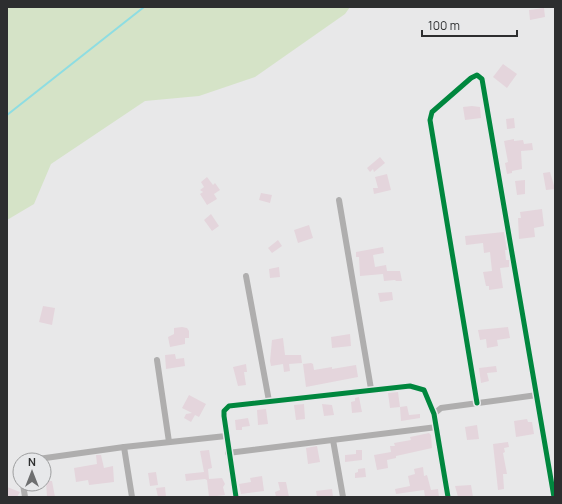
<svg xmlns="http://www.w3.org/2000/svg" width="562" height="504" font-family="Manrope,sans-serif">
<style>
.green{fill:#d5e3c7}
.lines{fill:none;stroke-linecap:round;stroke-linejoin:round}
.stream{stroke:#8edde2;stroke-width:2}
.building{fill:#e4d5dc}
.minor{stroke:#afaeae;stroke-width:6}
.cycleway-casing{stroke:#e7e8ea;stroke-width:8}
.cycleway{stroke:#00873e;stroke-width:5}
</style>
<rect width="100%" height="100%" fill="#e8e8e9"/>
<path class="green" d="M9,7H350L345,14L255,77L199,96L145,101L51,164L34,204L7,220V10Z"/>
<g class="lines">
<path class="stream" d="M7,115L144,7"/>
</g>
<g class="building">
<path d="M544,8L545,17L530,20L529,10Z"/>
<path d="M503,64L517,74L507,88L493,77Z"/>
<path d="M472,106L480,107L481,118L465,120L463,107Z"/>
<path d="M514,118L515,128L507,129L506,119Z"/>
<path d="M514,139V141L523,140L524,144L532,143L533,150L521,151L522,169L512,171V173L507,174L505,163L508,162L504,141Z"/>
<path d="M380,157L385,163L374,172L373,169L370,172L367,168Z"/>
<path d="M550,172L555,189L546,190L543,173Z"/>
<path d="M387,174L391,190L374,194L373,188H378L375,177Z"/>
<path d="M207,177L213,185L215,183L220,190L214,194L217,199L207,205L200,194L203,192L200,190L204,187L201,182Z"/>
<path d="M525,180V194L517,195L515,181Z"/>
<path d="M261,193L272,195L270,203L259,200Z"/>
<path d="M542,209L544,226L534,228L535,237L519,239L518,218H521L520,212Z"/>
<path d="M211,214L219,226L212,231L204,220Z"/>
<path d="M309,225L313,238L298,243L294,230Z"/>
<path d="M504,232L507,250H505L506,260H509V267L500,268L503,288L489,290V286H486L483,272L492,271L490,252L484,253L483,243L466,245L465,236Z"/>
<path d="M278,240L282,246L272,253L268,248Z"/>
<path d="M383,247L384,253L373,255L375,267L386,265L387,271H400L402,281H396L395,280L384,281L383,274L360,276L359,257H356V252Z"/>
<path d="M279,267L280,277L270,278L269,269Z"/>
<path d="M392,292L393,300L380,302L378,293Z"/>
<path d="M43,306L55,308L52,325L39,322Z"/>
<path d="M182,327L187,328L189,331V338H185V344L170,347L168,337L174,334V328Z"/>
<path d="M508,327L510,338L497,340L498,346L487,348L486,339L480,340L478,330Z"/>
<path d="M350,334L351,346L332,348L331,337Z"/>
<path d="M283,338L285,355H301L302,363L289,364L290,371L284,372L283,364L271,366L270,361L272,340Z"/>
<path d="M175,354L176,359L184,358L185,366L166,369L165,355Z"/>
<path d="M311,363L313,364L314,370L332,367V369L356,365L358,377L306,387L303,364Z"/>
<path d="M246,364L247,372H244L246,385L238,386L233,367Z"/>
<path d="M496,366L497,372L487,373L489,381L481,383L479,368Z"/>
<path d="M398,392L400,407L407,406L409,415L420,414V418L401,421L400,407L390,408L388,393Z"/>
<path d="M189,395L206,404L199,417L195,415L191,422L184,418L186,414L192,413L182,408Z"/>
<path d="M359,397L362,412L352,413L351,402L355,401V398Z"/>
<path d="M304,404L305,419L296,420L294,405Z"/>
<path d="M322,404L332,405L334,415L324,416Z"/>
<path d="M266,409L268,424L258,425L257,410Z"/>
<path d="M248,418L250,426L242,427V430H236L235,420Z"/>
<path d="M527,419L528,422H532L534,434L516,437L514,421Z"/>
<path d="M477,425L479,439L467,440L465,427Z"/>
<path d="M429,433L431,435L432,448L396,456V458L387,460L388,468L377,470L374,455L391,452L390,446H395L394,443L411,440L410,437L415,436Z"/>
<path d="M508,442L509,447L504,448L505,452L503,453L507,474H503L504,489L498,490L493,444Z"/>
<path d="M317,446L320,462L308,464L306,448Z"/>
<path d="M209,450L212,468L208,469L209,479L222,478L225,484L223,487L225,495L209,497L207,480L205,479L186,481L185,474L204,472L200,451Z"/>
<path d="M356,450H362V460L345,462V455L356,454Z"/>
<path d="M96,455H101L104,468L113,466L114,482L89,485L88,480L76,482L74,468L97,464Z"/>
<path d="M423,467L424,476L427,475L431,490L438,489L439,497H425L424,490L396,494L395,489L410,486L408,476L415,474L414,469Z"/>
<path d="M365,468L366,477L355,478V473L358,472V469Z"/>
<path d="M156,472L158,485L150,486L148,473Z"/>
<path d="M262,476L264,491L241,494L239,484L251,482L250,478Z"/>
<path d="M46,481H52L55,497H47Z"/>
<path d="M278,482H286L289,497H276L275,492L280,490Z"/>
<path d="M471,485L473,497H458L455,486Z"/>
<path d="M7,487L20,492L17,497H7Z"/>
<path d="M165,487L166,497H158L156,488Z"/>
<path d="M332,489L333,497H317L316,491Z"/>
</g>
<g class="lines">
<g class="minor">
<path d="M339,200L371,389"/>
<path d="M246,276L269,401"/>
<path d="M157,360L169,442"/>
<path d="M477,403L430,120L432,112L471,78L477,75L482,79L554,497"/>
<path d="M434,414L441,408L537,395"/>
<path d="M333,440L343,497"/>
<path d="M124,447L132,497"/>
<path d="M228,453L437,427"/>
<path d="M31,460L124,447L226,436"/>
<path d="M23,484L25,497"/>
<path d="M236,497L224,416V411L229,406L410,386L424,390L434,414L448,497"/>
</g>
<g class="cycleway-casing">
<g id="cycleway">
<path d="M477,403L430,120L432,112L471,78L477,75L482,79L554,497"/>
<path d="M236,497L224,416V411L229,406L410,386L424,390L434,414L448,497"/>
</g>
</g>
<use href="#cycleway" class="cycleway"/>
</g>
<rect width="562" height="504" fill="none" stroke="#2d2e2f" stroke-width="16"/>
<g transform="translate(32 472)"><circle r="19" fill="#e7e8ea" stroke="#9d9e9f"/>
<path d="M0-3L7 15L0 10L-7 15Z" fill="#6e6f70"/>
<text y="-6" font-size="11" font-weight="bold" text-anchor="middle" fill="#2d2e2f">N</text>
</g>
<path d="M422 30v6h95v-6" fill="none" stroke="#2d2e2f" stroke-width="2"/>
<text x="428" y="30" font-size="12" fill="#2d2e2f" stroke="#e7e8ea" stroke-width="3" paint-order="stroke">100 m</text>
</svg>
